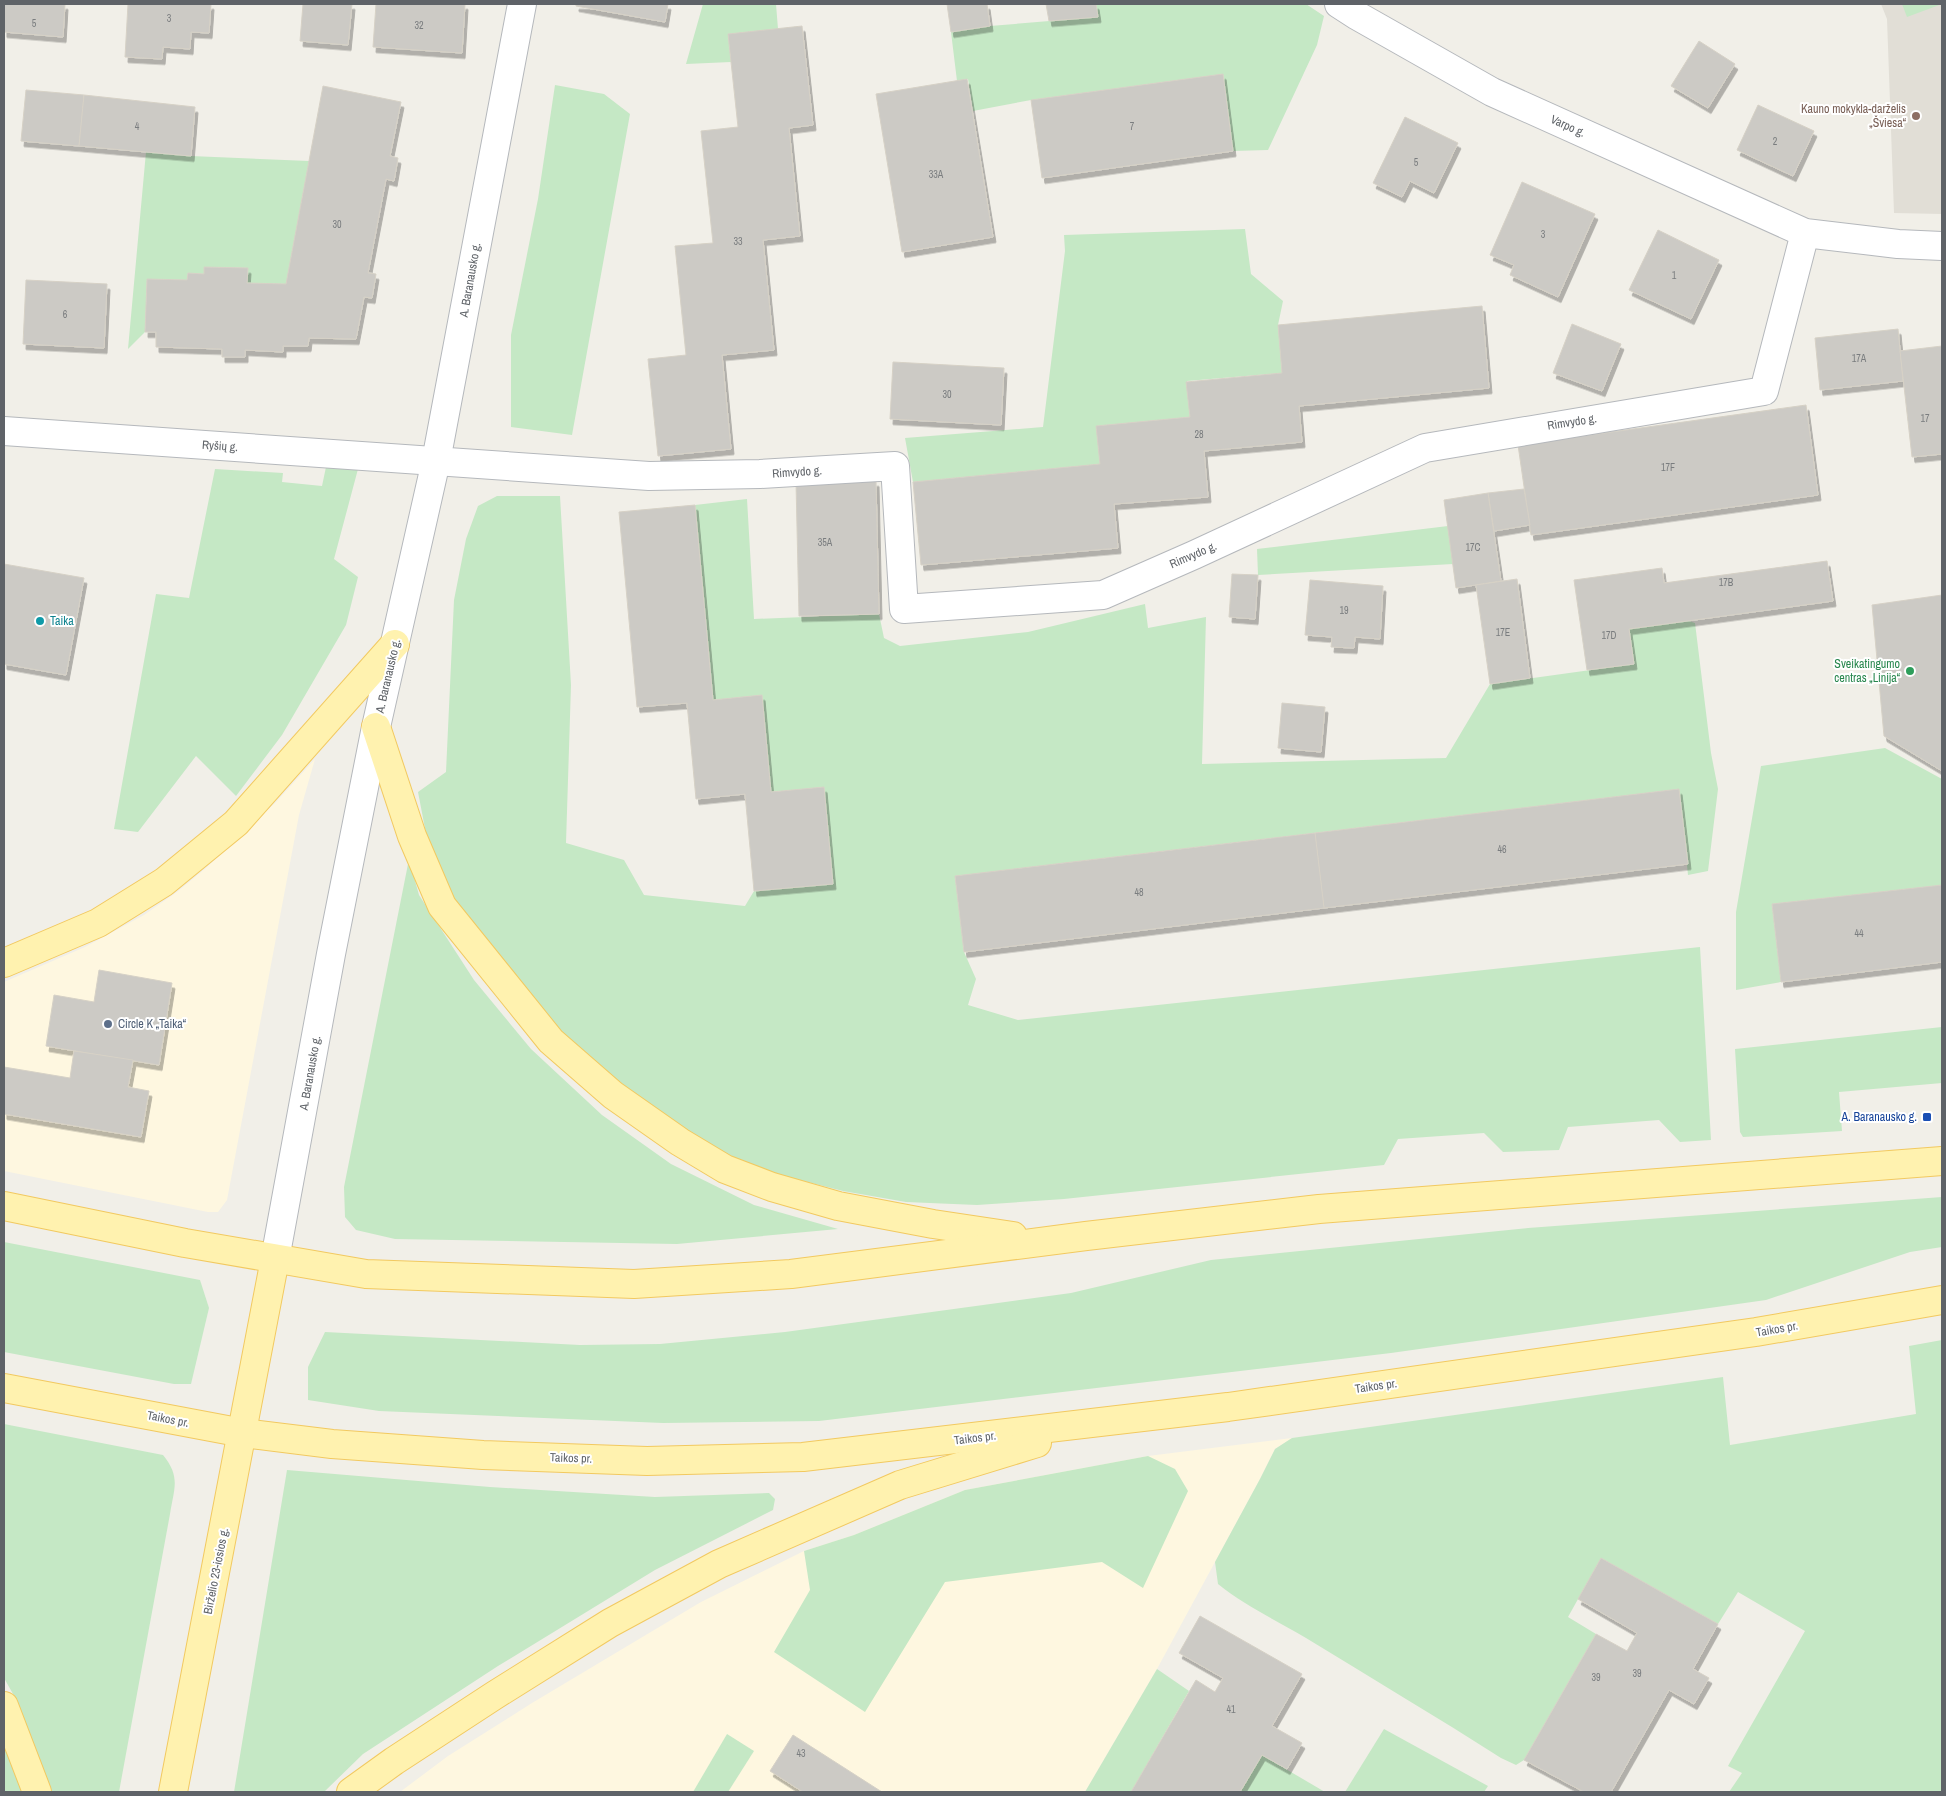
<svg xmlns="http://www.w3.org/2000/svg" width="1946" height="1796" font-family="'Archivo Narrow',sans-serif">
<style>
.commercial{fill:#fef7e0}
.education{fill:#e1ded6}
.green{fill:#c5e8c5}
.building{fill:#cccac5;stroke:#d6d1c6;filter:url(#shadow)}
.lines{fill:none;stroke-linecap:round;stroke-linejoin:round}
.minor-casing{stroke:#b5b8bc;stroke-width:30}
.major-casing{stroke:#f2c960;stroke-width:30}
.minor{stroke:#fff;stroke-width:28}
.major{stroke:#fff2af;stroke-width:28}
.education-dot{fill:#8d6e63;stroke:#fff;stroke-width:2}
.culture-dot{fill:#0f9aa8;stroke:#fff;stroke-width:2}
.leisure-dot{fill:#2e9e5b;stroke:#fff;stroke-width:2}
.service-dot{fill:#5c6f8a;stroke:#fff;stroke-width:2}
.transit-dot{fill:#1a4fb4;stroke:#fff;stroke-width:2}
.labels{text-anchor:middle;stroke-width:4;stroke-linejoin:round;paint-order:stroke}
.number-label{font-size:10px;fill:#7a7d7f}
.education-label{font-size:12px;fill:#785e54;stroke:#fff;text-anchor:end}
.street-label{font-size:12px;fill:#5f6368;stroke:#fff}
.culture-label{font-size:12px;fill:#0d838f;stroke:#fff;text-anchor:start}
.leisure-label{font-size:12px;fill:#27864d;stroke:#fff;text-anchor:end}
.service-label{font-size:12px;fill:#4e5e75;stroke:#fff;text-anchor:start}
.transit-label{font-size:12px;fill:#164399;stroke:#fff;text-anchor:end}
</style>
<defs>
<filter id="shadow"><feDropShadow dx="3" dy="5.5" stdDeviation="0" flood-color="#0004"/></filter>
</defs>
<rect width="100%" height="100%" fill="#f1efe8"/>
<g class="commercial">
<path d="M315,759L299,815L227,1200L218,1212H208L4,1171V982L85,947L144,915L177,892L206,868L276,802Z"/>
<path d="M1292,1438L1275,1449L1260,1479L1157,1669L1085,1792H400L448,1756L532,1703L701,1602L804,1551L854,1535L965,1490L1148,1456Z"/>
</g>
<path class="education" d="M1881,4H1942V214L1894,213L1887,19Z"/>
<g class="green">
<path d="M703,4H776L778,29L728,34L731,62L686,64Z"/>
<path d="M1096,4H1306L1324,16L1317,45L1268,150L1233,151L1223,74L1031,100L973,111L968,79L957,81L951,32L990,26L1098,17Z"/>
<path d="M1902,4H1942L1907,17Z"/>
<path d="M555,85L604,94L630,114L572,435L511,427V335L538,199Z"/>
<path d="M146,152L191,156L309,161L286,284L247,283L248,268L204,267V274L188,273L187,280L147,279L145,332L128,349Z"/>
<path d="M1245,229L1251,274L1283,301L1278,325L1282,373L1187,381L1190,417L1097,426L1100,464L913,482L905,438L1043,427L1065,251L1064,235Z"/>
<path d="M326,467L358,469L334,559L358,577L346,625L282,735L236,796L196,756L138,832L114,829L156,594L189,598L215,469L283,473L282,482L322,486Z"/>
<path d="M497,496H560L571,685L566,843L624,860L644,895L745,906L754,891L833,884L824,787L771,792L762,695L713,700L695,505L747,499L754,619L879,614L884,638L900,646L1028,632L1145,604L1148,628L1206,617L1202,764L1446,758L1490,684L1634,664L1629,629L1689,621L1695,623L1711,753L1718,789L1708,871L1688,875L1679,789L955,876L964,952L976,979L968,1005L1018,1020L1700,947L1711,1140L1680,1142L1659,1120L1568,1127L1559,1150L1503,1152L1484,1133L1398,1139L1384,1165L1064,1199L977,1205L906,1202L843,1191L768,1172L715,1149L611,1079L561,1035L472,931L446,885L428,844L418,792L446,772L454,600L466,539L478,506Z"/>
<path d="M1448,526L1453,564L1258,575L1257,549Z"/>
<path d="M1885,748L1942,779V885L1772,904L1781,982L1736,990V912L1761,766Z"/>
<path d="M409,859L419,895L474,980L531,1049L602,1115L671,1164L754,1205L838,1229L677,1244L395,1239L356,1230L345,1217L344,1187Z"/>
<path d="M1942,1027V1083L1839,1092L1842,1131L1743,1137L1740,1132L1735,1049Z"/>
<path d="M1942,1197V1247L1910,1252L1766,1300L1391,1353L819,1421L663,1423L379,1411L308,1400V1367L325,1332L580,1345L660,1344L785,1332L1071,1293L1211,1260L1528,1228Z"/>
<path d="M4,1242L200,1280L209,1308L191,1384H174L4,1352Z"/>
<path d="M1942,1340V1792H1729L1742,1773L1728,1766L1805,1631L1738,1592L1718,1624L1601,1558L1568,1617L1596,1634L1524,1760L1516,1765L1501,1758C1437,1717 1371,1678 1306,1638C1276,1620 1245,1606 1218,1584L1215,1562L1260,1479L1275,1449L1292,1438L1723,1377L1730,1445L1916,1414L1909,1346Z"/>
<path d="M4,1424L163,1455C181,1477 174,1488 170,1514L119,1792H49L17,1701L4,1678Z"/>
<path d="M1148,1456L1175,1469L1188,1491L1143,1588L1102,1562L945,1582L865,1712L774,1652L810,1590L804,1551L854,1535L965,1490Z"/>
<path d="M287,1470L490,1487L655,1497L769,1493L775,1499L773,1510L655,1570L498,1666L363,1754L324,1792H234Z"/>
<path d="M1157,1669L1189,1691L1131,1792H1085Z"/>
<path d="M1384,1729L1488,1786L1484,1792H1345Z"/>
<path d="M727,1734L754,1751L728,1792H693Z"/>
<path d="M4,1737L25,1792H4Z"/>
<path d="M1262,1755L1325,1792H1240Z"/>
</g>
<g class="building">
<path d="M4,4H65L63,37L4,32Z"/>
<path d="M128,4H211L209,33L191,32L190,49L163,47L162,59L125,57Z"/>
<path d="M303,4H352L348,45L300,41Z"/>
<path d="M376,4H465L462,53L373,47Z"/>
<path d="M576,4H668L665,22L576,6Z"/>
<path d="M947,4H987L990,26L951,32Z"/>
<path d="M1046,4H1096L1098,17L1049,21Z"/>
<path d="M802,26L813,125L789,128L800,236L763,240L774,350L722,355L731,449L658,456L648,359L686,355L675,246L713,243L701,131L738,127L728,34Z"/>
<path d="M1699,41L1735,64L1708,108L1671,86Z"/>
<path d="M1223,74L1233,151L1042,178L1031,100Z"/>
<path d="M967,79L993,237L902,252L876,94Z"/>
<path d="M323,86L401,102L390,156L398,158L394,181L386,179L368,273L376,274L372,298L364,297L356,339L309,338L308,346H283V352L245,350V357H222V349L156,347V332H145L147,279L187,280L188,273L204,274V267L248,268L247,283L286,284Z"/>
<path d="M26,90L84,95L79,146L21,141Z"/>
<path d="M84,95L195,107L191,156L79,146Z"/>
<path d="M1758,105L1814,131L1793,176L1737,150Z"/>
<path d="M1405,117L1458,143L1434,193L1410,181L1402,197L1373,183Z"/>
<path d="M1522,182L1595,214L1558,297L1510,275L1514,265L1490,255Z"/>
<path d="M1658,230L1719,260L1691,319L1629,290Z"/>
<path d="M26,280L107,284L104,348L23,344Z"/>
<path d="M1482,306L1489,388L1299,406L1302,442L1204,451L1208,497L1114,504L1118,548L921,565L913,482L1100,464L1096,426L1190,417L1186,382L1282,373L1278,325Z"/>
<path d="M1572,324L1621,344L1602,391L1553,373Z"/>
<path d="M1898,329L1903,381L1820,390L1815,338Z"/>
<path d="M1942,346V454L1912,457L1900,351Z"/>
<path d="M893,362L1004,368L1001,425L890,419Z"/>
<path d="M1806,405L1818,495L1531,535L1518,445Z"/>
<path d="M876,481L879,614L799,616L796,483Z"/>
<path d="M1524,489L1530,525L1494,531L1488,493Z"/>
<path d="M1488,493L1501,581L1456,588L1444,500Z"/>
<path d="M695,505L713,700L762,695L771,792L824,787L833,884L754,891L745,794L696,799L687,703L637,707L619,512Z"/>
<path d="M1827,561L1833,601L1629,629L1634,664L1587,670L1574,580L1662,568L1664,583Z"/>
<path d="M4,564L84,578L66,675L4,664Z"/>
<path d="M1232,574L1258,575L1255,619L1229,617Z"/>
<path d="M1517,579L1530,678L1490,684L1476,585Z"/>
<path d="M1310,580L1383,586L1380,639L1355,637L1354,648L1331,647L1332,637L1305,635Z"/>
<path d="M1942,595V771L1884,736L1872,605Z"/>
<path d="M1282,703L1325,707L1321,752L1278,748Z"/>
<path d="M1679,789L1688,864L1324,908L1315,833Z"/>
<path d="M1315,833L1324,908L964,952L955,876Z"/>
<path d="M1942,885V962L1781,982L1772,904Z"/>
<path d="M99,970L172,983L159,1065L46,1046L54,995L94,1002Z"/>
<path d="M74,1051L133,1060L128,1087L149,1091L141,1137L4,1114V1067L70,1078Z"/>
<path d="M1601,1558L1718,1624L1693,1669L1709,1678L1694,1704L1669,1690L1611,1792H1584L1524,1760L1596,1634L1627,1651L1637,1633L1578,1599Z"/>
<path d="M1200,1616L1302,1674L1272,1726L1302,1743L1287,1769L1262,1755L1240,1792H1131L1196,1680L1215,1692L1223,1678L1179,1653Z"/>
<path d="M793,1735L882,1792H803L770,1771Z"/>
</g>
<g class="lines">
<g class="minor-casing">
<g id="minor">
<path d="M1339,4L1356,15L1492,92L1805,233L1898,244L1942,246"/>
<path d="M4,431L649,476L760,474L895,466L904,609L1103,595L1194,555L1425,448L1764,391L1805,233"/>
<path d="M275,1259L331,954L376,727L436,461L522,4"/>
</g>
</g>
<g class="major-casing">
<g id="major">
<path d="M376,727L412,836L442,906L551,1041L613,1095L680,1142L725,1169L772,1187L838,1206L933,1224L1013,1236"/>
<path d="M4,963L98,923L164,882L236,823L395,644"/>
<path d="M4,1206L185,1243L366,1274L634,1284L791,1274L1086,1236L1319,1209L1942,1161"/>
<path d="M4,1388L243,1433L332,1444L483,1455L647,1461L803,1457L1228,1407L1756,1332L1942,1300"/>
<path d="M4,1706L37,1792"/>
<path d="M173,1792L275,1259"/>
<path d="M351,1792L394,1761L495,1695L610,1623L719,1564L900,1485L1037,1443"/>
</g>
</g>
<use href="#minor" class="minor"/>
<use href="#major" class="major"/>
</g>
<circle class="education-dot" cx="1916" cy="116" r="5"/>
<circle class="culture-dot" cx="40" cy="621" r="5"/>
<circle class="leisure-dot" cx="1910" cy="671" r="5"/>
<circle class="service-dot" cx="108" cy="1024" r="5"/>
<rect class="transit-dot" x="1922" y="1112" width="10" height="10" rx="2.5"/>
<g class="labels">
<g class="number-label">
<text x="169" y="22">3</text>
<text x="34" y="27">5</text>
<text x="419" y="29">32</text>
<text x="137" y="130">4</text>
<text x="1132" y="130">7</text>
<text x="1775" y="145">2</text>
<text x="1416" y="166">5</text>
<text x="936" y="178">33A</text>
<text x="337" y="228">30</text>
<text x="1543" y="238">3</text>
<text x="738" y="245">33</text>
<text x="1674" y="279">1</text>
<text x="65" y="318">6</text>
<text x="1859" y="362">17A</text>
<text x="947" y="398">30</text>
<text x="1925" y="422">17</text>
<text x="1199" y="438">28</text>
<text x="1668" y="471">17F</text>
<text x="825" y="546">35A</text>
<text x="1473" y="551">17C</text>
<text x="1726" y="586">17B</text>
<text x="1344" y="614">19</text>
<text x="1503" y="636">17E</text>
<text x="1609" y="639">17D</text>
<text x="1502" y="853">46</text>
<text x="1139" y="896">48</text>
<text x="1859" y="937">44</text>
<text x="1637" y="1677">39</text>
<text x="1596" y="1681">39</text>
<text x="1231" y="1713">41</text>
<text x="801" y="1757">43</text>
</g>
<g class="education-label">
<text x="1906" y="113">Kauno mokykla-darželis<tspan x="1906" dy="14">„Šviesa“</tspan></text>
</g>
<g class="street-label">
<text transform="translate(1568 126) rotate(24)" y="4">Varpo g.</text>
<text transform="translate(470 280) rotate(-80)" y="4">A. Baranausko g.</text>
<text transform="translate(1572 422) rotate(-9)" y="4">Rimvydo g.</text>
<text transform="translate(220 446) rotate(4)" y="4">Ryšių g.</text>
<text transform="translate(797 472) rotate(-4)" y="4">Rimvydo g.</text>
<text transform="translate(1193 555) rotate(-23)" y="4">Rimvydo g.</text>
<text transform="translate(388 676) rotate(-77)" y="4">A. Baranausko g.</text>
<text transform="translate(310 1073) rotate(-80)" y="4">A. Baranausko g.</text>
<text transform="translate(1777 1329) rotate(-10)" y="4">Taikos pr.</text>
<text transform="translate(1376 1386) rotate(-8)" y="4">Taikos pr.</text>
<text transform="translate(168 1419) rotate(11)" y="4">Taikos pr.</text>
<text transform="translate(975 1438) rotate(-7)" y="4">Taikos pr.</text>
<text transform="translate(571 1458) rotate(2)" y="4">Taikos pr.</text>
<text transform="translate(216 1571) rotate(-79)" y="4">Birželio 23-iosios g.</text>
</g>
<g class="culture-label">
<text x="50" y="625">Taika</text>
</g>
<g class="leisure-label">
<text x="1900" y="668">Sveikatingumo<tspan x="1900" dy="14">centras „Linija“</tspan></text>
</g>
<g class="service-label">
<text x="118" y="1028">Circle K „Taika“</text>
</g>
<g class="transit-label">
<text x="1917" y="1121">A. Baranausko g.</text>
</g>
</g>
<rect width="1946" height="1796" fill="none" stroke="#5f6368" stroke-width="10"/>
</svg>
